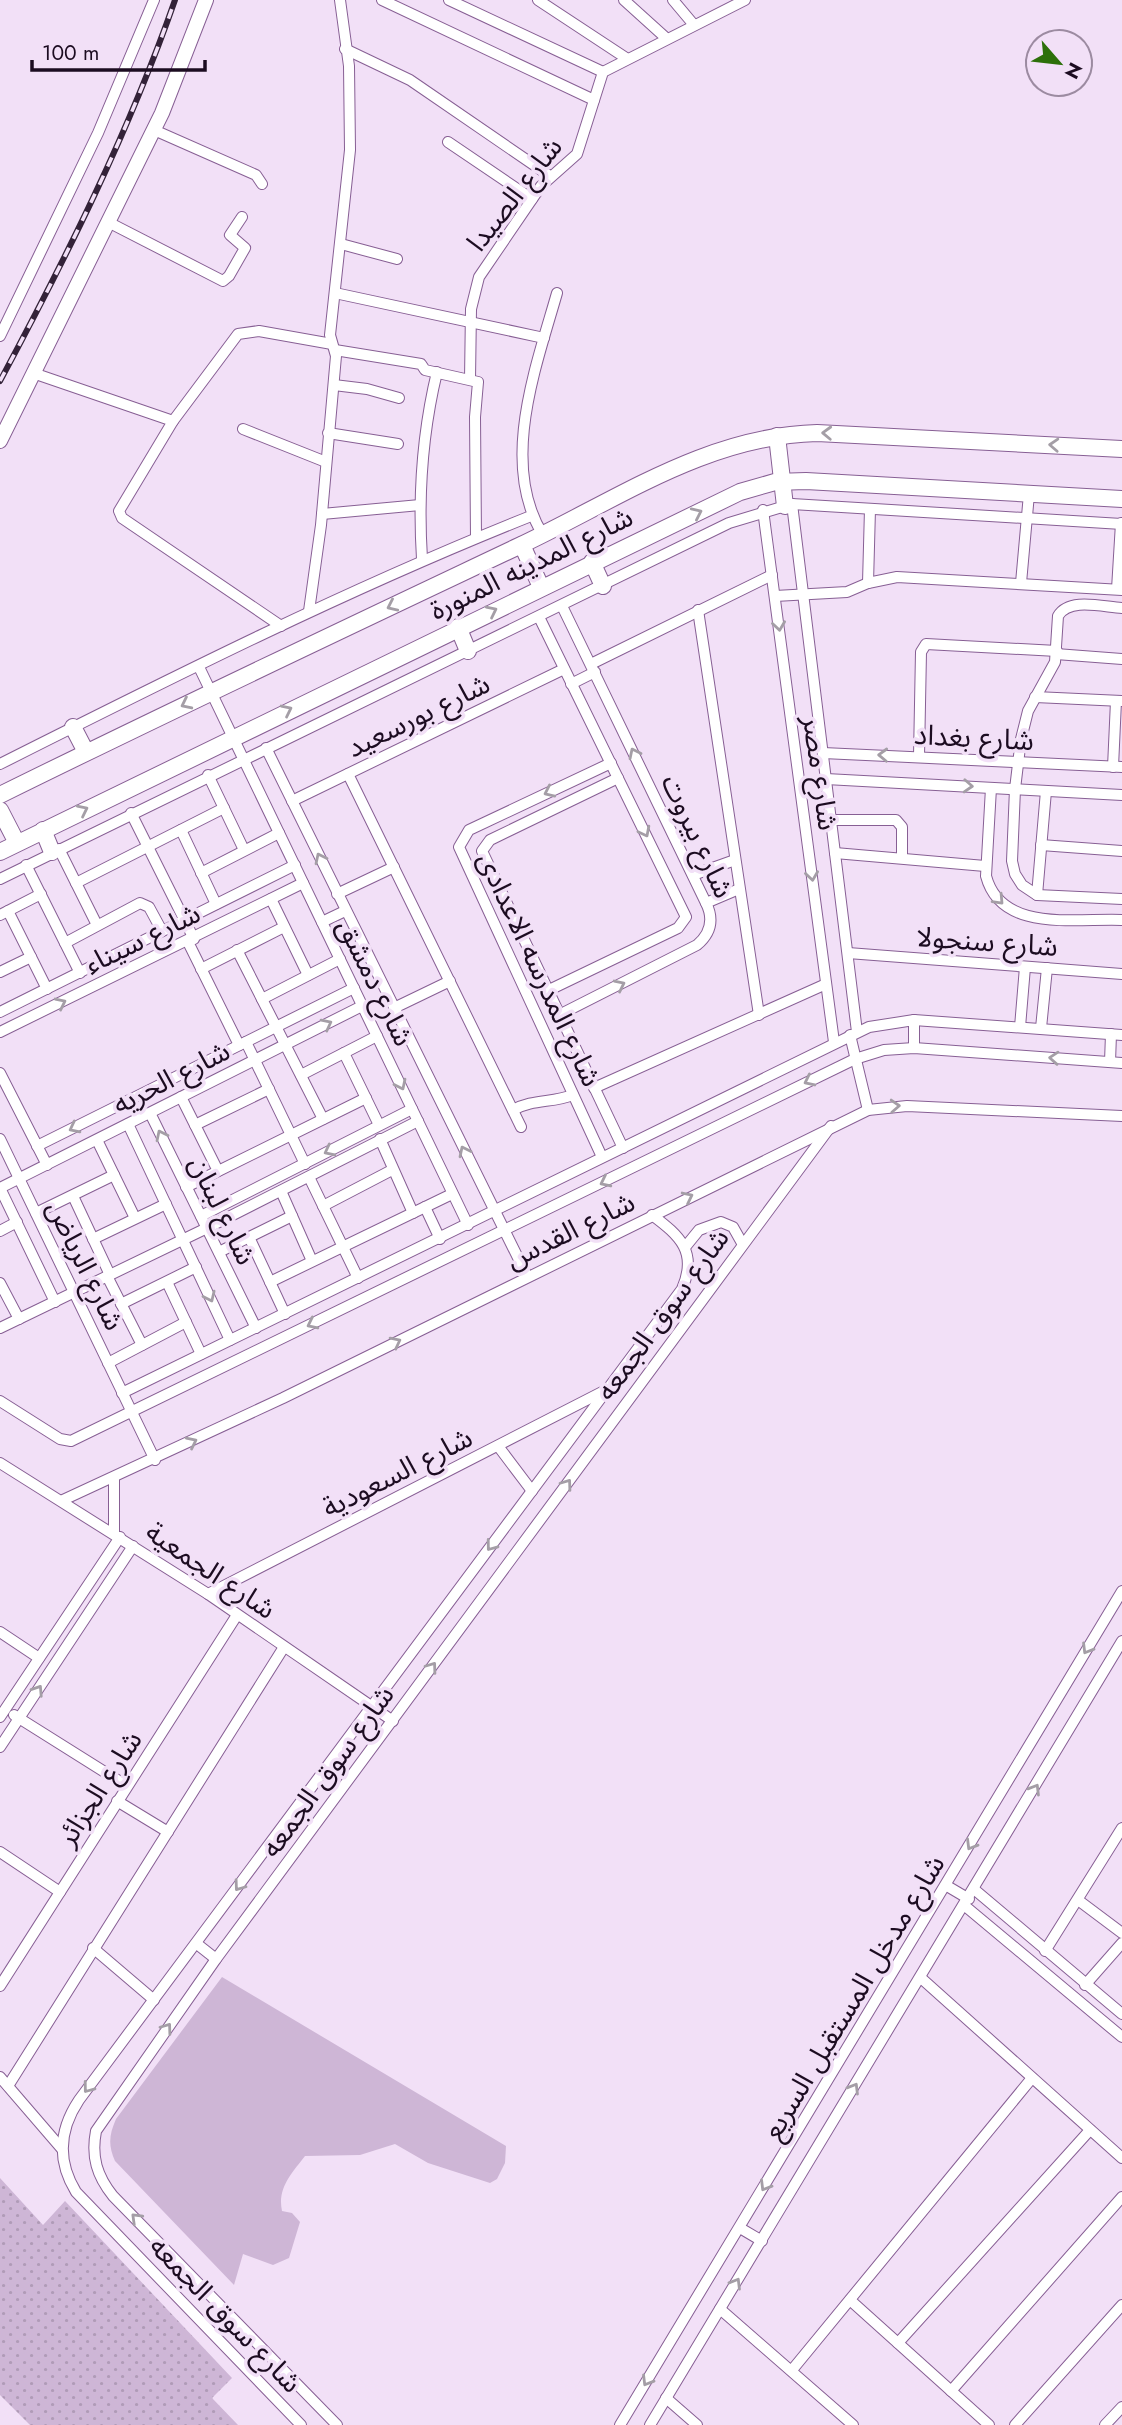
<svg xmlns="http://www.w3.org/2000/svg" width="1122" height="2425" font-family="Jost,'Noto Sans Arabic',sans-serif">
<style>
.grass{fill:#ceb6d6}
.park{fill:url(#park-dots)}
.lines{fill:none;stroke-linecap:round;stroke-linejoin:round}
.minor-casing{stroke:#875f94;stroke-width:12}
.tertiary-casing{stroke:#875f94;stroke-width:16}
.secondary-casing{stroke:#875f94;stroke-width:18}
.minor{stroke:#fff;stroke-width:10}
.tertiary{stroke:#fff;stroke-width:14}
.secondary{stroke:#fff;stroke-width:16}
.rail-casing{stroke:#332238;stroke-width:6}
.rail{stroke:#f2e0f7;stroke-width:3.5;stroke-dasharray:10;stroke-linecap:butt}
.oneway{stroke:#a49ea6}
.labels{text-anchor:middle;stroke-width:7;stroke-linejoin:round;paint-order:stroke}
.street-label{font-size:28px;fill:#1c0c21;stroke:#f2e0f7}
</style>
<defs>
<pattern id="park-dots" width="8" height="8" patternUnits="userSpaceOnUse" patternTransform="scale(1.75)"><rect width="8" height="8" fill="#ceb6d6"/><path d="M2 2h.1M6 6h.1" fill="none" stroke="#b09bb7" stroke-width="1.8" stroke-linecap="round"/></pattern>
</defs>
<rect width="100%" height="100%" fill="#f2e0f7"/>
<path class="grass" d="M222,1977L506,2146L505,2163L497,2179L490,2183L428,2163L395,2144L360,2155L305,2156C292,2173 277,2188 282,2211L292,2213L300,2222L289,2258L273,2265L243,2254L234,2285L115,2161C108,2145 109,2135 116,2119Z"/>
<path class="park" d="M0,2178L43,2225L65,2201L232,2378L212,2398L238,2425H30L0,2395Z"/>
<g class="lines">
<g class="minor-casing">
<g id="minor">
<path d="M382,0L594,100"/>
<path d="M449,0L603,72"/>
<path d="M538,0L626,58"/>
<path d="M624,0L666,38"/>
<path d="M673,0L694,25"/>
<path d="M345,49L410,80L550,176"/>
<path d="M154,130L256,175L262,184"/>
<path d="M448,142L532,199"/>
<path d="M108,222L223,281L229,276L245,248L230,235L242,217"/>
<path d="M341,244L397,259"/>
<path d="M335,293L544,338"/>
<path d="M0,336L98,133L154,0"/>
<path d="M335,350L421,364L425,370L478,382L475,417L476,538"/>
<path d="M33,373L173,421"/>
<path d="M470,379L471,309L479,277L541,186L577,154L603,72L745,0"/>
<path d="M334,385L367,389L399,398"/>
<path d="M243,429L326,462"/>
<path d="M328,433L398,444"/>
<path d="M792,504L857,1032"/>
<path d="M763,510L834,1042"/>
<path d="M322,514L420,505"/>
<path d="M543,535C499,464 536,367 557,293"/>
<path d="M422,559C418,496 422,434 437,372"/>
<path d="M868,583L870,509"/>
<path d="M1021,583L1029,494"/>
<path d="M1117,589L1121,523"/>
<path d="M775,596L847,592L868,583L897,577L1122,590"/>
<path d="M1122,608C1103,607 1069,597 1058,616L1055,662L1028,711L1021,739L1015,789L1012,861L1015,874L1022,885L1037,895L1122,899"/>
<path d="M698,610L759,1015"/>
<path d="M309,611L321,525L336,356L330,335L350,150L349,66L340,0"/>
<path d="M539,617L686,917L678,928L547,991"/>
<path d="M281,626L122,518L119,511L173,421L238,334L259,331L332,344"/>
<path d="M1056,654L1122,659"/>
<path d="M591,664L772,575"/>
<path d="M199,667L468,1225"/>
<path d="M571,684L595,672"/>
<path d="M1035,697L1122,701"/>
<path d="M266,748L527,1276"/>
<path d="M823,753L1122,767"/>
<path d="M919,756L921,652L926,644L1057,651"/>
<path d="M0,764C175,676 350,588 531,516"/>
<path d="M1113,767L1116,701"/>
<path d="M348,774L521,1127"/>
<path d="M208,775L244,850"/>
<path d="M618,778L490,840L482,851L623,1148"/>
<path d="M826,779L1122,795"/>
<path d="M991,788L986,876C1001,933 1075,918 1122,920"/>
<path d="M292,801L564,669"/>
<path d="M131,813L194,939"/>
<path d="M831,820H896L902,827V858"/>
<path d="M181,830L216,904"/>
<path d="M1041,845L1122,851"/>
<path d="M59,849L97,925"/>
<path d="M835,853L985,866"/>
<path d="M26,865L80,973"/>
<path d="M201,873L279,833"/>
<path d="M693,875L735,860"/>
<path d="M0,879L729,523L792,504L1122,524"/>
<path d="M76,883L224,808"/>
<path d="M337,894L394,867"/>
<path d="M1037,895L1046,791"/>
<path d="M271,899L308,975"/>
<path d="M706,903L739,889"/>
<path d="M8,911L47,989"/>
<path d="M0,915L41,894"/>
<path d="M322,922L345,911"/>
<path d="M188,942L239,1045"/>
<path d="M65,943L140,903L149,907L162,931"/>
<path d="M237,950L323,1119"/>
<path d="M848,953L1122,974"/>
<path d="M201,969L284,927"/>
<path d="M0,972L31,957"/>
<path d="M262,999L340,959"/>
<path d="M394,1008L450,981"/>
<path d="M0,1012L295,865"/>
<path d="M559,1015L697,945C711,933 714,919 706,903L562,606"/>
<path d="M914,1020V1048"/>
<path d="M1020,1027L1025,967"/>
<path d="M1041,1028L1047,968"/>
<path d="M0,1032L303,883"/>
<path d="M850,1035L868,1110"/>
<path d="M246,1042L305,1164"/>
<path d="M344,1053L379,1125"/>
<path d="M1110,1062L1111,1034"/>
<path d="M0,1073L47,1165"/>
<path d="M301,1075L377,1036"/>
<path d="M594,1088L826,984"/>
<path d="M181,1097L218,1171"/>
<path d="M513,1110C533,1099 552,1103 573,1095"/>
<path d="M150,1113L256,1328"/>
<path d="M128,1124L230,1340"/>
<path d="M195,1125L269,1089"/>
<path d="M0,1139L155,1460"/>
<path d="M380,1139L413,1213"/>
<path d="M97,1140L135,1218"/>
<path d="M37,1146L354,988"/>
<path d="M602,1157L459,847L469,830L611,763"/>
<path d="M309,1177L358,1278"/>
<path d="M186,1187L366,1098"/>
<path d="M0,1188L362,1006"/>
<path d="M0,1188L55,1302"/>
<path d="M281,1191L312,1261"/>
<path d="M73,1196L110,1275"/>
<path d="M323,1206L392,1170"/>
<path d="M425,1207L440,1239"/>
<path d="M36,1213L114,1175"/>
<path d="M201,1216L412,1109"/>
<path d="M0,1231L17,1222"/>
<path d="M249,1237L285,1314"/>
<path d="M93,1239L166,1204"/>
<path d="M686,1246L699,1230L721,1222L733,1227L742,1243"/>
<path d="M219,1252L292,1216"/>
<path d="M107,1276L142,1345"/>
<path d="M167,1282L201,1354"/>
<path d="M270,1282L452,1194"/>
<path d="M0,1283L19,1319"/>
<path d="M121,1304L196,1267"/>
<path d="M0,1328L207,1228L418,1121"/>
<path d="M108,1363L186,1322"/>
<path d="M122,1393L869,1027L914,1020L1122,1035"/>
<path d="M0,1401L60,1439L71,1441L855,1059L884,1050L914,1048L1122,1063"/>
<path d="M498,1446L532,1491"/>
<path d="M0,1463L208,1594L393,1721"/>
<path d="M114,1479V1533"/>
<path d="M63,1500L283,1398L868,1110L907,1106L1122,1116"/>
<path d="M208,1594L604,1391"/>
<path d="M0,1632L39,1658"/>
<path d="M14,1715L127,1786"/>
<path d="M0,1717L120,1537"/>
<path d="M0,1747L133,1546"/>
<path d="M117,1801L168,1832"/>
<path d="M0,1852L60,1892"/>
<path d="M947,1886L969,1899"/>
<path d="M975,1890L1122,2014"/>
<path d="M1078,1900L1122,1933"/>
<path d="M965,1906L1122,2037"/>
<path d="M197,1944L216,1959"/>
<path d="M93,1948L154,2000"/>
<path d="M1045,1951L1122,1828"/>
<path d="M921,1978L1122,2158"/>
<path d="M1085,1985L1122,1943"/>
<path d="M0,1986L237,1615"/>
<path d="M0,2077L62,2149"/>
<path d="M8,2086L284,1647"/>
<path d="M740,2228L762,2241"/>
<path d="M850,2300L989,2425"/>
<path d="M720,2309L853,2425"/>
<path d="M898,2343L1090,2130"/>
<path d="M792,2370L1032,2078"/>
<path d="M951,2391L1122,2197"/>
<path d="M666,2398L697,2425"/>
<path d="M301,2425L76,2192C57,2161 59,2130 79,2100L682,1289C698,1252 680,1236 652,1215"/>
<path d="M337,2425L113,2196C97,2176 91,2157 96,2131L216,1959L831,1126"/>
<path d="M620,2425L1122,1591"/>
<path d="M650,2425L1122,1641"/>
<path d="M1015,2425L1122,2305"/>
<path d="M1105,2425L1122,2407"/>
</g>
</g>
<g class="tertiary-casing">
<path id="tertiary" d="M0,441L162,113L206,0"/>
</g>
<g class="secondary-casing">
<g id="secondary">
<path d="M777,436L785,506"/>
<path d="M522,545L541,587"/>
<path d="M592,562L603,586"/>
<path d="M458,627L468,651"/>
<path d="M73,727L86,752"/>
<path d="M0,795C172,710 346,628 519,546C617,500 706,436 817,433L1122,449"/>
<path d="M0,810L17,843"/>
<path d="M43,830L52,852"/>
<path d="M0,852L740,492L775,482L806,481L1122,499"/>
</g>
</g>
<use href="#minor" class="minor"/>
<use href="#tertiary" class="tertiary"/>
<use href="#secondary" class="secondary"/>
<g class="rail-casing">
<path id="rail" d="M0,381C66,258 129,132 175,0"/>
</g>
<use href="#rail" class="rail"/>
</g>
<defs><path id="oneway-chevron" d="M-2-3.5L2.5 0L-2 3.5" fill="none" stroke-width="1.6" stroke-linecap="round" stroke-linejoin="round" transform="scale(1.75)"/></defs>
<g class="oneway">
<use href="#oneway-chevron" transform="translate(827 433) rotate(-178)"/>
<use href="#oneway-chevron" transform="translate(1054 445) rotate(-177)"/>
<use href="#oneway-chevron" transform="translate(697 513) rotate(-25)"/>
<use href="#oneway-chevron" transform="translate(392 606) rotate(155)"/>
<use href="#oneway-chevron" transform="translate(492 611) rotate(-26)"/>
<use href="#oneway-chevron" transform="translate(779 626) rotate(82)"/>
<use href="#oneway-chevron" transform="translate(186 704) rotate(154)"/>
<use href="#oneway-chevron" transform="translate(287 710) rotate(-26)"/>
<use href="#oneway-chevron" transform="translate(634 753) rotate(-116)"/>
<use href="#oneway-chevron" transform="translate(883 755) rotate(-178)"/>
<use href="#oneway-chevron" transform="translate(968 786) rotate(3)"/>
<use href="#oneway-chevron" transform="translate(549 792) rotate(155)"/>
<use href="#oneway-chevron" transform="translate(83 810) rotate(-26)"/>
<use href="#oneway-chevron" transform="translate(645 832) rotate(63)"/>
<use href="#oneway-chevron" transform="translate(320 858) rotate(-116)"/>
<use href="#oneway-chevron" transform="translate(812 876) rotate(82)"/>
<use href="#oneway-chevron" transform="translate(999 900) rotate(47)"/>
<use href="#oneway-chevron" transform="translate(620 985) rotate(-26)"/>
<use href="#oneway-chevron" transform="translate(61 1003) rotate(-26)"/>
<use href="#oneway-chevron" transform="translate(327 1024) rotate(-27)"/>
<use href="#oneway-chevron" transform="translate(1054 1058) rotate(-176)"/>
<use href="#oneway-chevron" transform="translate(809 1081) rotate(154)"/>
<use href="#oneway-chevron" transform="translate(401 1085) rotate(64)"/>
<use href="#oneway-chevron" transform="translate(895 1106) rotate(-3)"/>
<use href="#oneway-chevron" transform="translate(74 1128) rotate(153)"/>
<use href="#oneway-chevron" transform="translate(161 1135) rotate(-116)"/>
<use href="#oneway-chevron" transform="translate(329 1151) rotate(153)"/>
<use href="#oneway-chevron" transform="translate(464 1151) rotate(-116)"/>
<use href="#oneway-chevron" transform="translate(605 1182) rotate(154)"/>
<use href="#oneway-chevron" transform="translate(688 1197) rotate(-26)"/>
<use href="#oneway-chevron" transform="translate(210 1297) rotate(65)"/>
<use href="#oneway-chevron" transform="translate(312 1324) rotate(154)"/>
<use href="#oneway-chevron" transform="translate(396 1342) rotate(-27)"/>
<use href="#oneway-chevron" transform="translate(192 1442) rotate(-26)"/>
<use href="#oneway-chevron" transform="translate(567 1484) rotate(-54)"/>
<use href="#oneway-chevron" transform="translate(491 1546) rotate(127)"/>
<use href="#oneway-chevron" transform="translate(1087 1649) rotate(121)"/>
<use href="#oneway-chevron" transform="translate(432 1667) rotate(-54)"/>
<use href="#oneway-chevron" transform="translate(38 1690) rotate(-57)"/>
<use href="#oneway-chevron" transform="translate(1035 1789) rotate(-59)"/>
<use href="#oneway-chevron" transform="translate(971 1845) rotate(121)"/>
<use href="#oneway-chevron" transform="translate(239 1886) rotate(126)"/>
<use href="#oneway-chevron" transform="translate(167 2028) rotate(-54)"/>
<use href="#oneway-chevron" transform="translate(88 2088) rotate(127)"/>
<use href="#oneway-chevron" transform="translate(854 2088) rotate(-59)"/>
<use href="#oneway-chevron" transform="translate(765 2186) rotate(121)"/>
<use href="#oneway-chevron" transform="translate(136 2218) rotate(-136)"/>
<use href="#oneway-chevron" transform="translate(736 2283) rotate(-59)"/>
<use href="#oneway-chevron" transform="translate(647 2381) rotate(121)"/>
</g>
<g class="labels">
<g class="street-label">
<text transform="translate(514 194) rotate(-52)" y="10">شارع الصيدا</text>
<text transform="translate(531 563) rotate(-26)" y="10">شارع المدينه المنورة</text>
<text transform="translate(418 715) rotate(-26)" y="10">شارع بورسعيد</text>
<text transform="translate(974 737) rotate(3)" y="10">شارع بغداد</text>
<text transform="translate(821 773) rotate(82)" y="10">شارع مصر</text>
<text transform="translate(698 836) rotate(65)" y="10">شارع بيروت</text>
<text transform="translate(142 938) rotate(-26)" y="10">شارع سيناء</text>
<text transform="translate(987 941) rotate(4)" y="10">شارع سنجولا</text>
<text transform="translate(540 969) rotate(65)" y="10">شارع المدرسه الاعدادى</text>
<text transform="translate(376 982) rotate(64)" y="10">شارع دمشق</text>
<text transform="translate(171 1077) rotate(-27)" y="10">شارع الحريه</text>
<text transform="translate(223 1210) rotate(64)" y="10">شارع لبنان</text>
<text transform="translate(570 1230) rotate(-26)" y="10">شارع القدس</text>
<text transform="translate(86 1265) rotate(64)" y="10">شارع الرياض</text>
<text transform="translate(662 1314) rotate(-54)" y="10">شارع سوق الجمعه</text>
<text transform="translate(397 1472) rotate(-27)" y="10">شارع السعودية</text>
<text transform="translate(211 1570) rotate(34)" y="10">شارع الجمعية</text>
<text transform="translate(327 1771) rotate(-54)" y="10">شارع سوق الجمعه</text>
<text transform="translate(99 1788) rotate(-57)" y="10">شارع الجزائر</text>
<text transform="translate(853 1997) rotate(-59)" y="10">شارع مدخل المستقبل السريع</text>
<text transform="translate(226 2314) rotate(46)" y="10">شارع سوق الجمعه</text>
</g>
</g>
<g transform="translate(1059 63) rotate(118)"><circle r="33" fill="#f2e0f7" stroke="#9c8ba1" stroke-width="2"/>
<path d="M0-5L12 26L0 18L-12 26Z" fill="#2d700a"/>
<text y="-10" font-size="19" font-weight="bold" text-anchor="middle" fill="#1c0c21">N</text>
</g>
<path d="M32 60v10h173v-10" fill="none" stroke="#1c0c21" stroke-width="3.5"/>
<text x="42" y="60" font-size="21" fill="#1c0c21" stroke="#f2e0f7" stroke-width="5" paint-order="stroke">100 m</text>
</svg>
